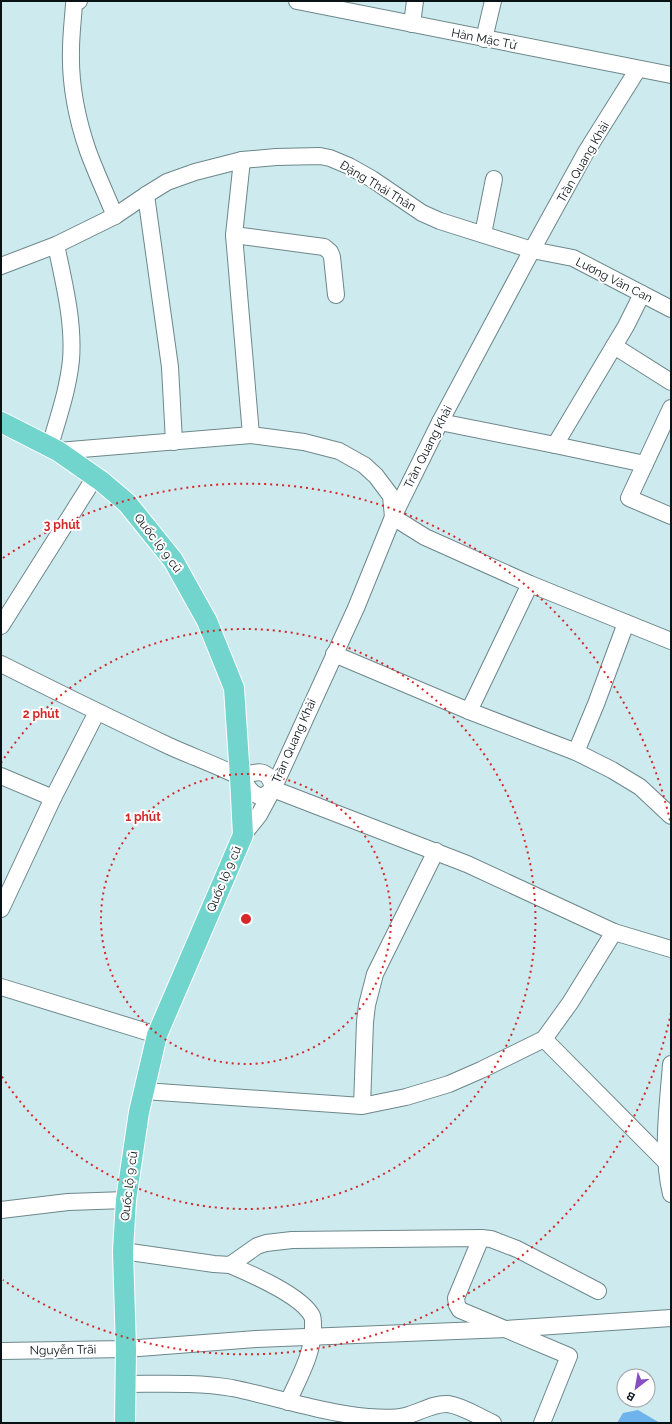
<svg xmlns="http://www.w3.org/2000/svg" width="672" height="1424" font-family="Raleway,sans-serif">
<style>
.water{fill:#6fb3ec}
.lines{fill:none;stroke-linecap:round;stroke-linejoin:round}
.minor-casing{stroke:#6d878b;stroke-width:18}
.major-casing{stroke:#fff;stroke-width:22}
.minor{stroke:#fff;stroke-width:16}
.major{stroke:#71d4cd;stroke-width:20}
.ring{fill:none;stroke:#d62828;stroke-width:2;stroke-dasharray:2 4}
.labels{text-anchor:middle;stroke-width:4;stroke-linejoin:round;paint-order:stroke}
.street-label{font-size:12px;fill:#091315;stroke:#fff}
.centre{fill:#d62828;stroke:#fff;stroke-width:2}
.ring-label{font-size:12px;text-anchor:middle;font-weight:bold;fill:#d62828;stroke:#fff;stroke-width:4;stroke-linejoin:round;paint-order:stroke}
</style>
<rect width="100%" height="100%" fill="#cdeaee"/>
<path class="water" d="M638,1410L660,1423H617L623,1413Z"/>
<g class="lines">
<g class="minor-casing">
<g id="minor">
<path d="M79,1L74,4C73,19 71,35 71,50C70,83 77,119 88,151C96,173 106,194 115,216"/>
<path d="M297,1L671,75"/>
<path d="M412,24L415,1"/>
<path d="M484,39L493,1"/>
<path d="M242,160L234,235L251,435"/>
<path d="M146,195L170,367L174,442"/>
<path d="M483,234L494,179"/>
<path d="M234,235L324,247L330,252L332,257L336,295"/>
<path d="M1,266L56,245L115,216L146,195L167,182L195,172L242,160L276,157L320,156L330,158L349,166L372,179L422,213L440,221L532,250L573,258L671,309"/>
<path d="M614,346L671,382"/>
<path d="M671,408L629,498L671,516"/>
<path d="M440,422L555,445L645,464"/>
<path d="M555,445L626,326L642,294"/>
<path d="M50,446C58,418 68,390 71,360C74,322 64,283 56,245"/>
<path d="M58,451L251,435L304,442L339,451L364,465L376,476L391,496L393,517L425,537L530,584L671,641"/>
<path d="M1,626L95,477"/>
<path d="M334,654L469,711L576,752L612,770L640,787L671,816"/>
<path d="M1,664C57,692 112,719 169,746C191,756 216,765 238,776C249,782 246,794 263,797L273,789"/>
<path d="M469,711L530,584"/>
<path d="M576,752L596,704L626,623"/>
<path d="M1,776L53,798"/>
<path d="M240,777C257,771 269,767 273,789"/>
<path d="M273,789L467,864L614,932L671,949"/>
<path d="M243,835L259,815L273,789L356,608L393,517L440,422L532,250L586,152L638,69"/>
<path d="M1,909L53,798L97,712"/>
<path d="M1,987L157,1035"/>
<path d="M544,1039L668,1164"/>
<path d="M671,1064C668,1106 661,1152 671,1194"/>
<path d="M144,1091L362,1106L406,1097L449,1084L481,1070L544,1039L570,1003L614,932"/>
<path d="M362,1106L365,1022L367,1005L375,974L436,851"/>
<path d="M1,1210L68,1202L126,1200"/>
<path d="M481,1238L456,1298L457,1305L460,1310L569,1356L542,1423"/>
<path d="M123,1251L214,1264L230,1265L257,1246L266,1243L292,1240L481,1238L491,1239L517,1249L598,1291"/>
<path d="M230,1265C251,1274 301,1295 312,1316C313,1318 313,1322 313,1325C314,1353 299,1377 288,1402"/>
<path d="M1,1351L126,1349L256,1339L506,1329L671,1318"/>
<path d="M125,1384C160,1384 197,1382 232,1388C277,1397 322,1413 368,1417C380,1418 393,1419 405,1416C419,1413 433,1403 448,1404C463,1406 479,1417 493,1423"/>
</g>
</g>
<g class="major-casing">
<path id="major" d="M1,422L58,451L101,481L127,503L173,560L207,621L234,688L240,777L243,835L157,1035L139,1112L126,1200L123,1251L126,1349L125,1423"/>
</g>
<use href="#minor" class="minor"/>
<use href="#major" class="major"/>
</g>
<g class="ring">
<circle cx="246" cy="919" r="145"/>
<path d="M1 763A290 290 0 1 1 1 1075"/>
<path d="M671 1013A435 435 0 0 1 3 1280M3 558A435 435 0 0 1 671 825"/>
</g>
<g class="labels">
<g class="street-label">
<text transform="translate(484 39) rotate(11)" y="4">Hàn Mặc Tử</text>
<text transform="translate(583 162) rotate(-60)" y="4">Trần Quang Khải</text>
<text transform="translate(378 186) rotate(31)" y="4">Đặng Thái Thân</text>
<text transform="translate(614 280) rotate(27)" y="4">Lương Văn Can</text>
<text transform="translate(428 447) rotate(-63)" y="4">Trần Quang Khải</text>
<text transform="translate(158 543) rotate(53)" y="4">Quốc lộ 9 cũ</text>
<text transform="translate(294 741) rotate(-66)" y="4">Trần Quang Khải</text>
<text transform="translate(224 879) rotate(-67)" y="4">Quốc lộ 9 cũ</text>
<text transform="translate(129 1186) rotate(-83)" y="4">Quốc lộ 9 cũ</text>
<text transform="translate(63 1350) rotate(-1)" y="4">Nguyễn Trãi</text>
</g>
</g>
<circle cx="246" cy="919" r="6" class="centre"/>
<g class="ring-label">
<text x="62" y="529">3 phút</text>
<text x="41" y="718">2 phút</text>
<text x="143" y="821">1 phút</text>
</g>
<rect width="672" height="1424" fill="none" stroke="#091315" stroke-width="4"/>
<g transform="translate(636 1388) rotate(211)"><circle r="19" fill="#ffffff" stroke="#9da1a1"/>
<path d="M0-3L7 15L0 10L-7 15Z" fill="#884ec4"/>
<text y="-6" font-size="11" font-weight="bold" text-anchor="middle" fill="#091315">B</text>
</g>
</svg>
